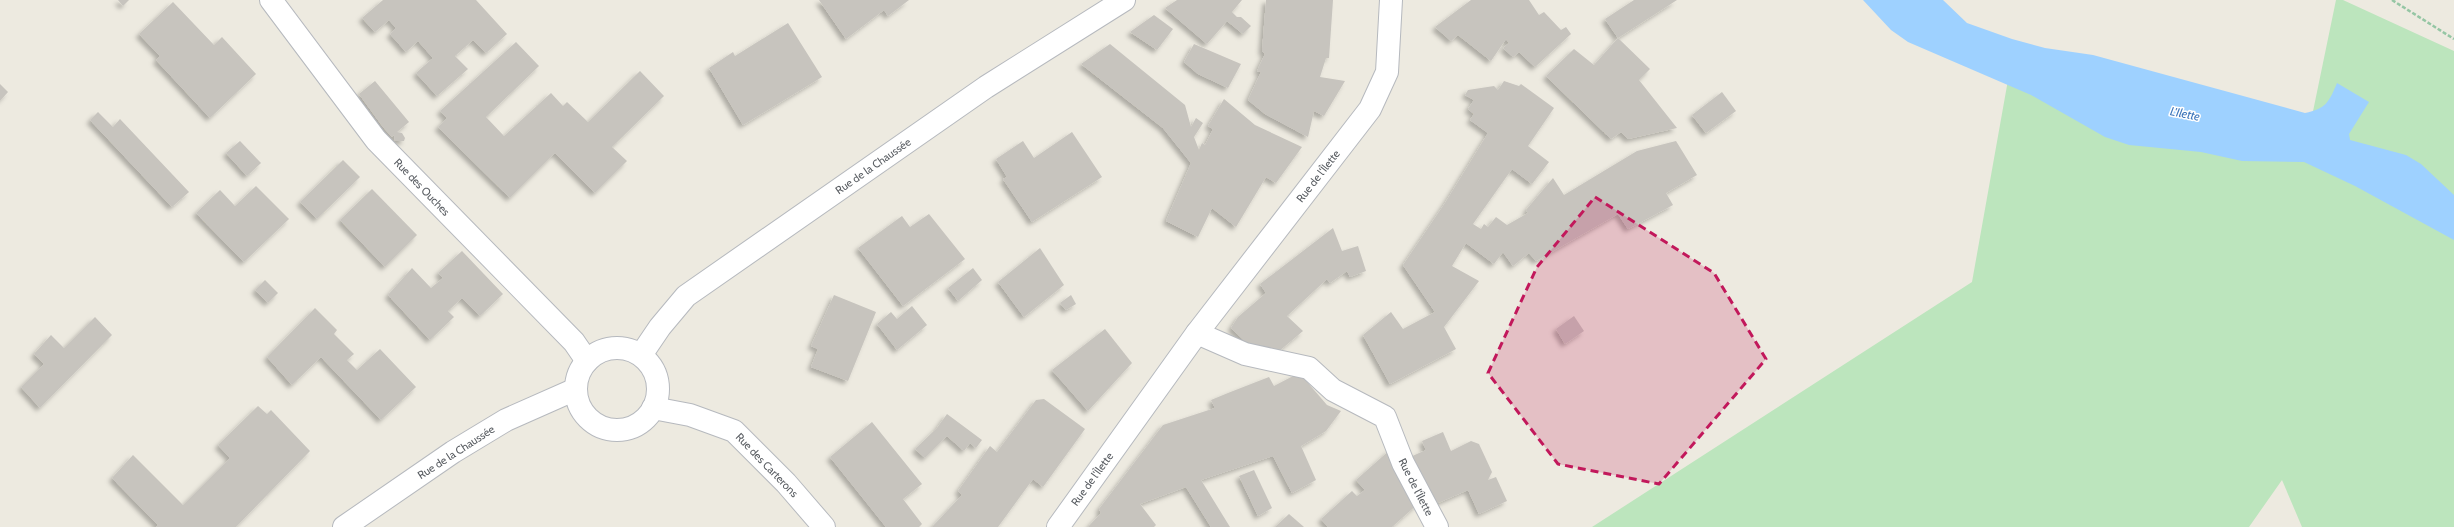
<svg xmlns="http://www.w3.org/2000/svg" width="2454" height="527" font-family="Cabin,sans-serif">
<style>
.green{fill:#bce5bd}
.water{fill:#9ed1ff}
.building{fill:#c7c4be;filter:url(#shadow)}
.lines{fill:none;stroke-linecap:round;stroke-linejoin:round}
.minor-casing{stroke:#b6b9be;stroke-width:24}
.path{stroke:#95c6a4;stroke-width:2.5;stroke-dasharray:4 2;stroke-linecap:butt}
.minor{stroke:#fff;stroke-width:22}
.marked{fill:#c2185b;fill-opacity:0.2;stroke:#c2185b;stroke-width:3;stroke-dasharray:8 5;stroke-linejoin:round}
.labels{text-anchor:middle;stroke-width:3;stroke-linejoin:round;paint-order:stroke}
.street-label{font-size:11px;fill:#595d62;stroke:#fff}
.water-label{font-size:12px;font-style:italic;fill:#3d76bb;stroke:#fff}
</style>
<defs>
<filter id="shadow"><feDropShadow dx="-3.5" dy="3.5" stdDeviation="2" flood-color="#0004"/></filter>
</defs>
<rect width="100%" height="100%" fill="#edeae0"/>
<path class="green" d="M2336,0H2343L2454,51V527H2302L2282,480L2249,527H1592L1972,282L2008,80L2305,150Z"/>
<path class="water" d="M1863,0H1943L1967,23L2012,39L2045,48L2093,55L2305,113C2326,109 2329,102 2337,83L2369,102L2349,134L2350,140L2406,155L2421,164L2454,195V240L2355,186L2304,162L2242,161L2201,152L2129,145L2105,137L2031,95L1908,42L1891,30Z"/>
<g class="building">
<path d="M118,0H129L123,6Z"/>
<path d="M383,0H476L507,34L486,53L473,40L455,56L468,69L437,96L416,73L433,58L418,41L406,52L390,34L396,28L389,20L375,32L362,18Z"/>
<path d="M819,0H909L888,16L884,10L846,39Z"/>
<path d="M1177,0H1242L1232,12L1237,17H1241L1251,26L1243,34L1227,21L1207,44L1165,8Z"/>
<path d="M1266,0H1333L1329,58H1326L1320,77L1345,81L1324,116L1314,111L1308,137L1265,114L1248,100L1261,72L1257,71L1265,54L1262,51Z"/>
<path d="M1471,0H1529L1539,15L1544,12L1561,30L1566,27L1571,34L1535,67L1519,52L1513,57L1503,48L1509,43L1506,39L1491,61L1458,35L1451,41L1435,27Z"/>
<path d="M1634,0H1677L1618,38L1605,19Z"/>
<path d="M173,2L214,45L222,37L256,74L210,118L156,60L160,56L139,34Z"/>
<path d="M1154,15L1173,29L1157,50L1130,32Z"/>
<path d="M788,23L822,77L743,125L709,68L733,52L735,56Z"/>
<path d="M1618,38L1650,69L1639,80L1677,128L1628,139L1621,132L1611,139L1546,76L1574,49L1594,65Z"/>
<path d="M516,42L539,66L486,117L504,136L551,93L563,106L567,102L588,122L640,71L664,96L612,147L627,161L595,193L555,153L510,198L438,127L447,118L440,111Z"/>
<path d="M1110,44L1185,105L1191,127L1196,118L1203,123L1194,137L1199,150L1202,143L1205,145L1213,129L1208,126L1224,99L1255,125L1302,147L1276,183L1266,177L1236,227L1212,208L1198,237L1166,221L1191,163L1163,128L1081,64Z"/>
<path d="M1194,44L1241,64L1228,88L1198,74L1184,62Z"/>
<path d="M375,81L409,122L397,132L402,133L405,138L404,141H395L394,135L392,137L383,127L359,94Z"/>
<path d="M1504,81L1519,86L1521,84L1554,108L1528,146L1549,162L1532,184L1512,169L1473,224L1481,229L1484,224L1488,227L1496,217L1507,225L1528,213L1526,210L1553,178L1564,195L1637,151L1676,141L1697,175L1666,193L1673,205L1628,229L1618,214L1536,261L1529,253L1513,266L1503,252L1494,264L1466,243L1452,266L1479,281L1444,327L1456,349L1390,384L1363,335L1391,312L1403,329L1435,312L1403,265L1445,203L1488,133L1470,120L1474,114L1468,109L1474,100L1465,95L1468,90L1494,86L1498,90Z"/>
<path d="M0,84L8,92L0,101Z"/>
<path d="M1722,92L1736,111L1706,133L1692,115Z"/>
<path d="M98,112L113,127L120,119L189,192L172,207L90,120Z"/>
<path d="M1072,132L1102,177L1032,222L1003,179L1007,177L996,159L1023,141L1034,158Z"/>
<path d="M240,141L261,163L247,176L226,153Z"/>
<path d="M343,160L360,177L317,219L300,202Z"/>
<path d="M256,186L289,219L244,262L196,213L220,190L235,206Z"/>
<path d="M372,189L417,235L385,267L340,220Z"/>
<path d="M929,214L965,259L903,306L858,248L902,216L910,227Z"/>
<path d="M1333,228L1342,251L1358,246L1366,271L1350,277L1347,271L1330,283L1327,279L1287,316L1303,331L1278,352L1249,345L1231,328L1238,317L1266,293L1260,284Z"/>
<path d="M1040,248L1064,285L1024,317L998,282Z"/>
<path d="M462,251L503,294L480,316L462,298L448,311L454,317L430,340L388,295L412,268L431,288L443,278L438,273Z"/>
<path d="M973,268L982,280L958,301L948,288Z"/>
<path d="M265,280L278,293L268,303L255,290Z"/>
<path d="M834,295L876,312L848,381L811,367L818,349L811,346Z"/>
<path d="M1071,295L1076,304L1066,310L1060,303Z"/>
<path d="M912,306L927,325L897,350L877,324L891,312L897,319Z"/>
<path d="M315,308L337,330L334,334L354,354L347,360L357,370L380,349L416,387L381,420L321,357L292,385L267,357Z"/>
<path d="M1574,316L1584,331L1565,344L1556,329Z"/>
<path d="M95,317L112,335L40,408L21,387L44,364L34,354L51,335L64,348Z"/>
<path d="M1105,329L1132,363L1088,411L1052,370Z"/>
<path d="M1297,374L1302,376L1327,405L1341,411L1326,431L1301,446L1316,480L1292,493L1273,456L1201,480L1230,527H1211L1186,487L1140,504L1156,525L1154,527H1088L1101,513L1099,509L1163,425L1215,408L1211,400L1228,393L1269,377L1274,386Z"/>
<path d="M1044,399L1085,429L1043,487L1033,479L998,527H932L962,495L958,491L990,446L997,452L1036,400Z"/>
<path d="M258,406L267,414L271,410L310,451L236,527H156L158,525L112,478L133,455L183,505L230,458L218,445Z"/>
<path d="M947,414L982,440L976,448L970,443L964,451L947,436L925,458L915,449L937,428Z"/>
<path d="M872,422L922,484L903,499L922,524L919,527H886L830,457Z"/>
<path d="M1443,432L1451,451L1471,441L1479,444L1492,472L1488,480L1496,477L1507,501L1479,514L1468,490L1431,506L1408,458L1426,450L1422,441Z"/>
<path d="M1391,449L1420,502L1392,527H1328L1321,519L1352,491L1357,496L1365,490L1356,480Z"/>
<path d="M1254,470L1272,508L1258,516L1239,476Z"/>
<path d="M1289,514L1304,527H1275Z"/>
</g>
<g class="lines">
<g class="minor-casing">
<g id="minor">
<path d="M271,0L376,140L574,342L587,361"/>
<path d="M1197,333L1245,354L1309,368L1333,390L1385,417L1403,463L1437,527"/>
<circle cx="617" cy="389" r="41"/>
<path d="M641,355L660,327L686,296L986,87L1124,0"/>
<path d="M653,408L690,415L734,431L786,483L824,527"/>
<path d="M344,527L453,452L506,420L576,389"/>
<path d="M1058,527L1197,333L1370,109L1387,72L1391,0"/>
</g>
</g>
<path class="path" d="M2392,0L2454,39"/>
<use href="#minor" class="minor"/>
</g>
<path class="marked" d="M1595,197L1714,273L1766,359L1659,484L1558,464L1488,373L1537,267Z"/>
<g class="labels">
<g class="street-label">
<text transform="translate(873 166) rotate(-35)" y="4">Rue de la Chaussée</text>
<text transform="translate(1318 176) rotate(-52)" y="4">Rue de l'Îlette</text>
<text transform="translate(422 187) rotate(46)" y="4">Rue des Ouches</text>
<text transform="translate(456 452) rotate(-33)" y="4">Rue de la Chaussée</text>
<text transform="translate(767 465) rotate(46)" y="4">Rue des Carterons</text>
<text transform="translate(1092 479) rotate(-54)" y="4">Rue de l'Îlette</text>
<text transform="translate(1416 487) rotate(63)" y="4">Rue de l'Îlette</text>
</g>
<g class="water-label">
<text transform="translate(2185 114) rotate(11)" y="4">L'Ilette</text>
</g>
</g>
</svg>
